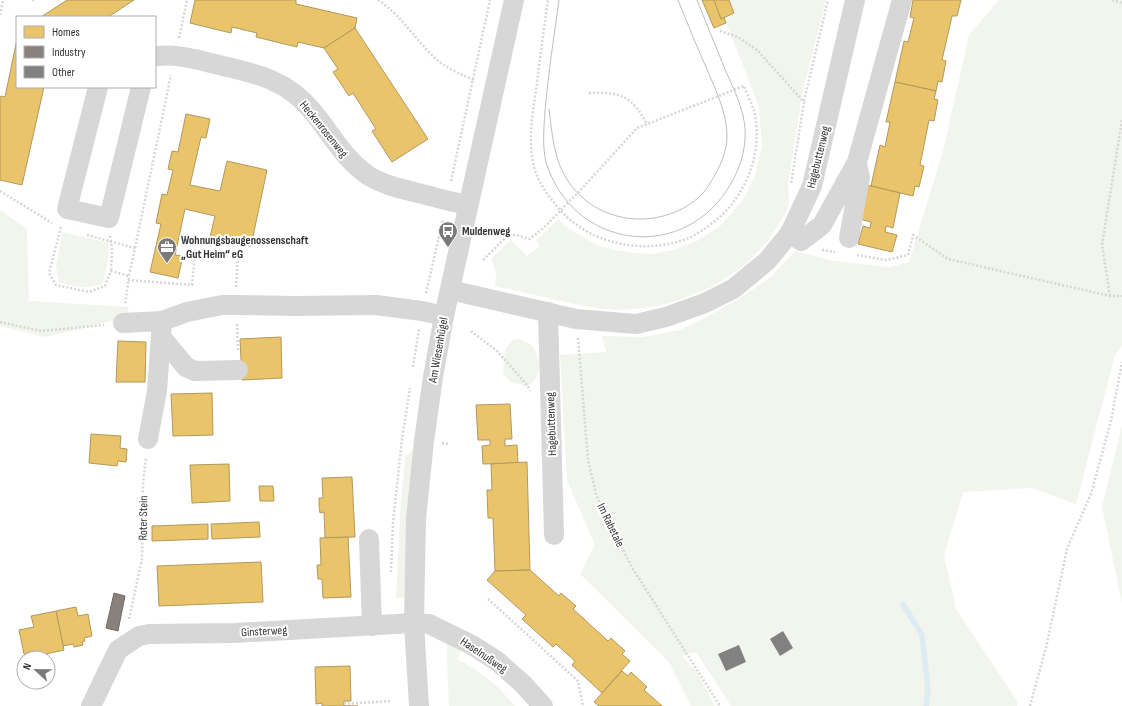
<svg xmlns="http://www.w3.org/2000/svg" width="1122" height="706" font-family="'Sofia Sans Condensed',sans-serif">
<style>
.green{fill:#f1f5ed}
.homes{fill:#e9c46a;stroke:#b2985a}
.industry{fill:#8a817c;stroke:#706a66}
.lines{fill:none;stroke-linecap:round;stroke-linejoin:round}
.stream{stroke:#ddebf3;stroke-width:5.5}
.building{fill:#818181}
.path{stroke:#d6d6d6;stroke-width:2.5;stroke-dasharray:2 2;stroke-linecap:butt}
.minor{stroke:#d7d7d7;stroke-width:20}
.tram{stroke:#bebebe;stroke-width:1}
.labels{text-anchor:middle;stroke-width:4;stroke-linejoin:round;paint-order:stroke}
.street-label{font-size:12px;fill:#333;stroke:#fff}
.poi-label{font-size:12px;font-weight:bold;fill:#333;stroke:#fff;text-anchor:start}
</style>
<rect width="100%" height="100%" fill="#fff"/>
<g class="green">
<path d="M729,0H826L802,95L788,184L789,200L787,210L769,240L746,264L714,286L682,299L659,306L623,310L603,309L583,306L495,286C497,277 496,268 491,259L511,240L527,256L540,246L536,241L558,219L568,228L597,245L614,250L634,253L654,254L673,250L697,241L721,225L743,200L755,176L762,146L759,108L747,75L724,18L734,13Z"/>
<path d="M999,0H1122V346L1115,355L1076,504L1032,488L963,492L944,555L956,609L1018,702L1017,706H731L696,652L682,656L697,672L715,706H691L668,661L580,574L595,545L567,480L560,355L606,352L602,336L643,337L680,330L710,315L740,298L771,277L795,251L834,261L889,267L909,262L943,151L969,35Z"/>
<path d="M0,210L27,229L29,301L128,307L129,317L45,337L0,326Z"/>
<path d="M62,232L109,243L107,266L102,284C84,289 77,287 59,282L56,266Z"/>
<path d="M520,339C523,341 531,344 533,347C535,349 536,354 537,356C542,369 538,383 524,387L521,384L511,383L503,373L505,350L512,340Z"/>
<path d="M1122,425V603L1102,507Z"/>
<path d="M415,448L406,555L404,598H396L400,514L405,457Z"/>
<path d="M447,641L463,647L457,659L479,672L499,688L515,706H449L447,660Z"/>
</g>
<g class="homes">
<path d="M67,0H134L108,17H41Z"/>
<path d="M195,0H296V4L357,18L355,28L324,48L298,42L297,47L256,37L257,33L232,27L231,33L190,23Z"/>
<path d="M702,0H717L726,23L714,28Z"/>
<path d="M714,0H729L734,13L721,19Z"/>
<path d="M913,0H961L957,16H952L942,60L946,61L942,82L938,81L936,91L895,82L904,41L908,42L914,18L910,17Z"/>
<path d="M355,28L428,139L392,162L372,131L376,129L353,93L349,96L333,72L338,69L324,48Z"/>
<path d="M17,39V87H44L22,185L0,180V98L1,96L5,97Z"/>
<path d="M895,82L936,91L934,99L938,100L934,121L929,120L920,165L924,166L919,187L915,186L913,196L871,186L880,145L885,147L890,122H886Z"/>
<path d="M186,114L210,119L206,138L201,137L190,185L220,191L227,161L267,170L251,246L210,237L215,216L185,209L175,255L183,256L178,278L150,272L161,224L156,223L162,194L167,195L173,170L168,169L172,151L178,152Z"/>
<path d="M867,185L900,193L893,228L886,226L885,232L897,235L892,252L858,244L863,226L870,228L871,222L859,219Z"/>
<path d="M281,337L282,378L242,380L240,339Z"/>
<path d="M118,341L146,342L145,382H116Z"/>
<path d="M212,393L213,435L173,436L171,394Z"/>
<path d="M510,404L512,439H505V446L517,445L518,463L483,464L482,446L490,445V440H478L476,405Z"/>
<path d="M91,434L121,436L120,448L127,449L126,462L118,461L117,466L89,463Z"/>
<path d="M527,462L530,570L495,571L493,518H488L487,490H492L491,464Z"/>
<path d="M229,464L230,501L192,503L190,465Z"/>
<path d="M352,477L355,537L325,538L324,512L320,513L319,505V498H323L322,478Z"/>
<path d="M259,486H273L274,501H260Z"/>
<path d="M259,522L260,537L212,539L211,524Z"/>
<path d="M208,524V539L152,541V526Z"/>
<path d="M348,537L351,597L323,598L322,579H318L317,565H321L320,538Z"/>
<path d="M261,562L263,602L159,606L157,566Z"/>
<path d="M530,570L559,596L561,593L576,606L573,609L608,641L611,638L625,651L622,654L630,661L602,693L572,665L575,661L556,644L553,647L522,619L526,615L487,580L495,571Z"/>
<path d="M76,607L78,616L88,614L92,636L84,638L85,641L82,642L83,645L74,647L73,644L63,646L56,611Z"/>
<path d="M56,611L64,650L37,656L36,651L24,654L19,630L34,627L31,616Z"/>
<path d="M350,666L351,701H344V706H358H322V703L316,704L315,667Z"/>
<path d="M622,671L628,676L631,672L647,687L644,690L662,706H599L594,702Z"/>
</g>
<path class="industry" d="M114,593L125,596L118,631L106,628Z"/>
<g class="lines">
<path class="stream" d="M903,604L922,635L928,689L926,706"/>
</g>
<g class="building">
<path d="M783,631L793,648L780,656L770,639Z"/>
<path d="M739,645L746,662L726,671L718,654Z"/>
</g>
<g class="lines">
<g class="path">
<path d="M32,0H36"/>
<path d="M378,0C401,15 415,39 434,57C445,68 460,74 474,80"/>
<path d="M1112,0L1122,3"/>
<path d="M0,15L3,0"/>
<path d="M720,31L738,37L757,50L804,102L791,184"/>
<path d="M179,38L187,0"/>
<path d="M589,93C621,92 631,95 647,124"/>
<path d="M804,101L828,0"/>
<path d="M451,181L490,0"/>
<path d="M0,191L52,223"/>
<path d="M61,227L49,273L56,285L89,292L105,286L111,271L129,276"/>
<path d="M87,235L135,248L129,276L125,305"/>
<path d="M110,236L112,248L111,271"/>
<path d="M135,248L171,75"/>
<path d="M822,250L835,252"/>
<path d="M857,255L886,260L908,255L913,235L948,259L1110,296H1122"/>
<path d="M483,260L507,236L516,235L529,239C547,228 561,208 577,194L637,128L744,86C747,95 753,105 755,115C763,159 742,205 704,229C699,232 694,236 689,238C642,256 586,244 555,204C545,192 536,178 533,162C528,135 533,110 537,84C540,56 544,28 548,0"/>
<path d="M128,280L192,285L195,253L204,254"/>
<path d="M236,287L238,255"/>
<path d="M426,293L443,219"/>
<path d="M1110,296L1102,245L1122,120"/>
<path d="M0,322L41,331L104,325"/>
<path d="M237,324L238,351"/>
<path d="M471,331L497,351L528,386L530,391"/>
<path d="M578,338L588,460L596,494L610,525L633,569L720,706"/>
<path d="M413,367L419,329"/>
<path d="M442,443L449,444"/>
<path d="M391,572L393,523L402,439L410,388"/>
<path d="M488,599L578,681L583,706"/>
<path d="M129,619L142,559L143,484L146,458"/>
<path d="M344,704L390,701"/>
<path d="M1030,706L1046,648L1067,549L1091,494L1111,421L1122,362"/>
</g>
<g class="minor">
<path d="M155,56C162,56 169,55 176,56C189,57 202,61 215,64C254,73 287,79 313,112C333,136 343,158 369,176C384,185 401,189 418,193C434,197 451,202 468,205"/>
<path d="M98,87L67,209L109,218L141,87"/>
<path d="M790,233L801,241L822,225L857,162L902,0"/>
<path d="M849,238L860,177L857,164"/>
<path d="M450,290L576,319L636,324L666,317L705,303L733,289L767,261L790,233L812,186L855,0"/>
<path d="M548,312L554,535"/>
<path d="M123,323L162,321L187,312L222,305H237L295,306L376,305L422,311L444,316"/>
<path d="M161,337L186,367L195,371L238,370"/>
<path d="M148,439L157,391L162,321"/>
<path d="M369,539L372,626"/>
<path d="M91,706L118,650L139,636L149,634L235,633L414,623L429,624L472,645L497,661L523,684L543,706"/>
<path d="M419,706L414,623L416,519L424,441L433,377L444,316L514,0"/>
</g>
<g class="tram">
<path d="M559,0C554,37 548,74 545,111C544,128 542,145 546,162C572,247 678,264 727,190C737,175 744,157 745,139C747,114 734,90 724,67C715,45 706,22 697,0"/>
<path d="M549,109C552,133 554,161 568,181C597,225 659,231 698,198C706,191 711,182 716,173C722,162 727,149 727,136C727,112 715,89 706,67C696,45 687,22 678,0"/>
</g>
</g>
<defs>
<g id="bus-pin" transform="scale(1)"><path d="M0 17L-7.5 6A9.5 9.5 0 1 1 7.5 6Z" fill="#7a7a7a" stroke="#fff"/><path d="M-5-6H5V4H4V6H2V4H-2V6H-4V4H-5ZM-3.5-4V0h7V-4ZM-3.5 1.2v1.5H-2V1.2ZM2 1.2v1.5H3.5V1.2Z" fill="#fff"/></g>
<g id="office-pin" transform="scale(1)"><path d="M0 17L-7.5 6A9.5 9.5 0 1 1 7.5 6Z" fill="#7a7a7a" stroke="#fff"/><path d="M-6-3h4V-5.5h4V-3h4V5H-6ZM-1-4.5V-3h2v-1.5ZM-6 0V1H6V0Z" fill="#fff"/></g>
</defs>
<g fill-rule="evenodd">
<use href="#bus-pin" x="448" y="231"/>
<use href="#office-pin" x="167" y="247"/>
</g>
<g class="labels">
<g class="street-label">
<text transform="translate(324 129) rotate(51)" y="4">Heckenrosenweg</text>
<text transform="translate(818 157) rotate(-76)" y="4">Hagebuttenweg</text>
<text transform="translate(438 350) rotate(-80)" y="4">Am Wiesenhügel</text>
<text transform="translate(551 424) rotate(-92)" y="4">Hagebuttenweg</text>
<text transform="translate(143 518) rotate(-89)" y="4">Roter Stein</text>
<text transform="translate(611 525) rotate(64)" y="4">Im Rabetale</text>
<text transform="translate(264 631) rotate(-3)" y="4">Ginsterweg</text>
<text transform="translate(484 655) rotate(34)" y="4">Haselnußweg</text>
</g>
<g class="poi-label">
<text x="462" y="235">Muldenweg</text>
<text x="181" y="244">Wohnungsbaugenossenschaft<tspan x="181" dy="14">„Gut Heim“ eG</tspan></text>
</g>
</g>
<rect x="16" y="16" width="140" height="72" fill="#ffffff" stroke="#adadad"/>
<rect x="24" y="26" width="20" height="12" fill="#e9c46a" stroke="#adadad"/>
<text x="52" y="36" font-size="12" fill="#333333">Homes</text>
<rect x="24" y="46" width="20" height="12" fill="#8a817c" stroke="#adadad"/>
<text x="52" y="56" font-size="12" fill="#333333">Industry</text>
<rect x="24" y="66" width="20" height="12" fill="#818181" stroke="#adadad"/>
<text x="52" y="76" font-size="12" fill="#333333">Other</text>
<g transform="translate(36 670) rotate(292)"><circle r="19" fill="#ffffff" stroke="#adadad"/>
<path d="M0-3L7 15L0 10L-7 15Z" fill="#7a7a7a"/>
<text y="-6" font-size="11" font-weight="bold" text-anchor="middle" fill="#333333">N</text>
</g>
</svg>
